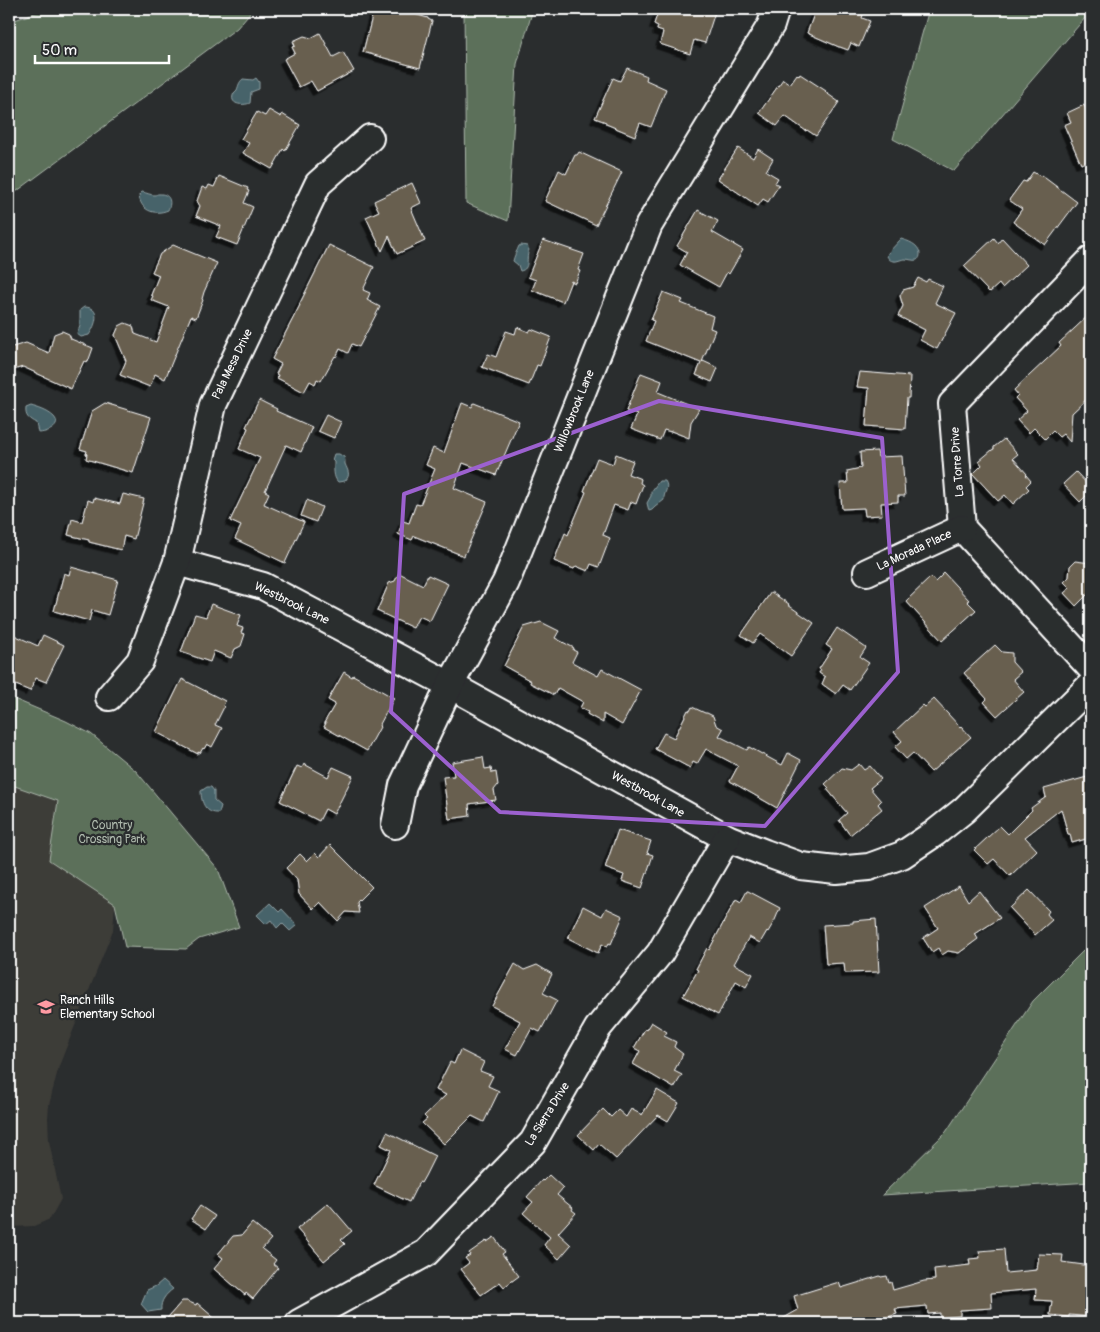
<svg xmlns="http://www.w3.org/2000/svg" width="1100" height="1332" font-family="Pangolin,sans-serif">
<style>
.built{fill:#3d3c38}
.green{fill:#5b705a;stroke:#adb8ac}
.water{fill:#47646a;stroke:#91a2a6}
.building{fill:#685e4f;stroke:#fff;filter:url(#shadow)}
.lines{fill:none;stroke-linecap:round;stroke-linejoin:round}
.minor-casing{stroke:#fff;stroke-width:30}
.minor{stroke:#2a2d2e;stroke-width:26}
.marked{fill:none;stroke:#9c61cf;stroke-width:4;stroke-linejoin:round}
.labels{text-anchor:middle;stroke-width:4.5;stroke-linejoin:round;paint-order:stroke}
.street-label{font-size:12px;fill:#fff;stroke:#2a2d2e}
.park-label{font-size:12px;fill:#adb8ac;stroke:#2a2d2e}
.poi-label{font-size:12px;fill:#fff;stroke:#2a2d2e;text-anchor:start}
</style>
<defs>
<filter id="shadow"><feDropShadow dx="-4.5" dy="4.5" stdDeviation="0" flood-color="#0009"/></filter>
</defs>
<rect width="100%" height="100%" fill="#2a2d2e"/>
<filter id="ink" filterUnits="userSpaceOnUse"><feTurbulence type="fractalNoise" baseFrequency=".02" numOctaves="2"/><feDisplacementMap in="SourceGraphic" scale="10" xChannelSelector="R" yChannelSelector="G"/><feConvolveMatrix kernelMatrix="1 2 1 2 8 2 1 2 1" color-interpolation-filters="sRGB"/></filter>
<g filter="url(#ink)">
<path class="built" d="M9,784L58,801L49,860L115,904L113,930L59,1066L49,1105L48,1118L49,1141L61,1199L50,1219L34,1226L9,1227Z"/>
<g class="green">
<path d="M46,9H253L237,28L9,197V22Z"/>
<path d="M464,9H533L517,64L508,221L466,203Z"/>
<path d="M929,9H1091V11L954,171L893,139Z"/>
<path d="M14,699L66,721L91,734L136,771L218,869L239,927L199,939L186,949L125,947L115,904L49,860L58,801L9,784V700Z"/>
<path d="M1091,943V1182L882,1195L946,1132L1033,1001Z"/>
</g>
<g class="water">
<path d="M256,78L259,82V89L251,92L250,103C243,106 228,105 234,93C235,92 236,91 237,90C239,85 239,82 243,79L253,80Z"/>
<path d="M142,192C147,193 151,195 154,195C156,195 157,194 158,194C170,193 172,202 168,210C154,216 140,210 139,195Z"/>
<path d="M901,239C908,241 918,244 920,253C920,256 920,258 917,260C913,261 909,259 905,259C901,259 897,262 893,261C889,260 889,259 887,256L888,253Z"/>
<path d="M521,245L527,246L529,250C525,258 531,269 520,271L518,265L513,261C514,256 517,251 519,246Z"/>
<path d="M84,307C102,307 96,325 89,335L81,337L77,334L80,326V310Z"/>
<path d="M31,406C38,408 48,411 54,417C63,427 46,433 38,433L36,423C29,419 25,417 26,408Z"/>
<path d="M334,454H339L344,457C345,459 345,462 345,464C348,471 351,475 345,481L338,482C333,477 334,469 334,462L332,460Z"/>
<path d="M659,481H665C670,488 663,493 664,500L655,507L652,510L649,511L647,503L651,496V492Z"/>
<path d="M207,787H211L214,791V800L221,806L219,813C206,814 201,803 201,791Z"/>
<path d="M270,903L279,912L282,909L297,925L290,931L282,923L277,928L271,920L266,924L257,915Z"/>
<path d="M163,1280L173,1289C166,1294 160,1301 161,1310L148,1312L141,1304L147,1290L156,1286Z"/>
</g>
<g class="building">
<path d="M374,9H408L407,12L428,18V19L432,21L420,68L363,52Z"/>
<path d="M659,9H716L705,43L694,40L690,54L660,44L663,32L657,30L658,26L654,24Z"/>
<path d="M816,9H865L862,18L870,21L859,47L851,43L848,50L840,47H839L807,33Z"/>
<path d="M320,33L333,57L343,52L354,71L317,91L311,81L299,87L284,59L295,53L292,47L295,46L293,41L304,36L311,38Z"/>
<path d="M627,68L647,76L646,80L666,89L651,127L640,123L635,136L606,124V122L595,118L613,78L620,81Z"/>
<path d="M797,74L799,76L800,74L826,91L825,92L839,102L816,136L807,130L806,131L785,116L777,126L759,113L783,79L790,84Z"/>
<path d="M1084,105L1088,113L1091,111V159L1081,164L1064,125L1071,122L1067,113Z"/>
<path d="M269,110L281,117L282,114L300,125L285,151L283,149L272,169L243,153L249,143L241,139L257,112L265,116Z"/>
<path d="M738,148L753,158L758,149L773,159L766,171L778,178L775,183L779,185L768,202L763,199L758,206L718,179Z"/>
<path d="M579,152L622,172L596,225L545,201L559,170L566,174L575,155H577Z"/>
<path d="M1033,172L1040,176L1041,175L1077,202L1045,245L1013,222L1022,209L1009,200L1023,181L1026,182Z"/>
<path d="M219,176L248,188L247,190L249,191L244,203L253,207L237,245L216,237L221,226L196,216L200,206L197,201L202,187L207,189L209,185L214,187Z"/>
<path d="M412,183L421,203L411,208L425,241L397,254L389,236L382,251L366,217L379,211L374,201Z"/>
<path d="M698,210L718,221L712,232L743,250L729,274L727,272L719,287L680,265L687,252L677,246Z"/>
<path d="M994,238L998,243L1002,238L1027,265L1002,288L999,284L990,292L989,291V292L964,266Z"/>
<path d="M543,240L584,254L578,270L580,271L575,283L571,281L563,302L532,290L536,280L528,277Z"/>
<path d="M173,245L217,263L204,292L202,299L203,300L196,318L191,316L165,379L155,374L150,387L120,375L126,361L115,335L119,326L125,323L133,326L135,334L156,342L169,307L151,300L153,296L151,295L159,275L152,272L160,254Z"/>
<path d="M329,245L374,267L363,290L370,293L367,300L380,307L359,347L352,344L348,353L340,349L336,357L335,356L321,381L317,379L315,384L310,381L304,392L277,378L278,375L276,374L281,364L272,359L300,305H299Z"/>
<path d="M918,278L926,282L928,279L943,286L935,303L956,313L937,349L920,340L925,330L898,316L903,306L900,296L903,290L913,287Z"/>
<path d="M663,292L683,300L681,303L713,316L710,328L715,330L702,362L703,361L718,368L712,382L696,375L701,363L646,341L654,321L651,320Z"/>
<path d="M1091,313V395L1072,413L1070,442L1063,434L1059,437L1053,431L1045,439L1034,428L1029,433L1017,420L1027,411L1015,398L1018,395L1014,390L1061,346L1059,343Z"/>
<path d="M517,327L529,332L531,329L551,337L540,366L537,365L529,385L482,367L488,354L496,357L506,331L515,334Z"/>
<path d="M62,331L69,334L71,339L93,348L88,362L84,361L71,389L23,367L13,370L9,356V348L26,343L49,353L54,334Z"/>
<path d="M860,372L910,376L909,398H907L905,429L866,426L869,388L857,387Z"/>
<path d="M641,373L662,381L658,392L699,409L691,422L689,438L671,431V432L664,430L660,440L631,429L637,415L626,411Z"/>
<path d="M259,400L277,409L276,411L312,427L301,452L286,445L265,491L269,493L264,504L304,522L285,563L235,539L241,526L230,521L260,458L239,449L248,428L246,427Z"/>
<path d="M105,403L151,417L133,473L86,459L87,454H86L87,451L80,449L92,411Z"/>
<path d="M462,403L472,407L474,403L519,421L496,475L463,463L454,488L487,502L464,556L414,536L412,540L398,534L403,521L409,523L416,504L420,505L435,469L426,465L433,448L444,453Z"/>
<path d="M326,415L341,422L334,438L318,431Z"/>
<path d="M1004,439L1018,454L1013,458L1027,474L1026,475L1031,481L1026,486L1029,489L1013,504L1005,495L998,501L973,474L982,465L979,461L992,450L994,449V447Z"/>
<path d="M877,451L878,457L902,456L905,496H898V502L881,503L882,515L865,516L864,508L842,509L840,483H848L847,471L861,468L860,452Z"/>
<path d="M616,454L633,461L628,474L641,479L640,483L643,485L636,504L631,502L628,510L614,505L603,535L610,538L599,567L591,564L588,571L576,566L574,569L554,561L565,533L568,535L586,492L584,491L597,458L613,464Z"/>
<path d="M1076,472L1091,488V491L1080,502L1063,484Z"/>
<path d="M123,494L144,499L134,539L124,536L121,550L89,542V540L68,535L72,519L82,522L88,500L93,502L94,498L120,504Z"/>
<path d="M307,500L322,507L316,522L301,516Z"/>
<path d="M1075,561L1091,563V591L1076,606L1064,593L1070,588L1064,582L1069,577L1070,566Z"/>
<path d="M71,567L118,580L108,615L92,610L89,621L54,611L64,573L69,575Z"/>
<path d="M399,573L423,585L428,575L448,584L430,621L419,616L413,628L377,611L389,583L395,581Z"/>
<path d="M944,573L969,600L967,601L976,610L942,641L906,601L931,577L935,582Z"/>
<path d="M771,592L789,604L788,605L814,623L791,656L760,634L753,643L741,635Z"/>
<path d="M211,604L241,615L237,626L243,628L241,633L245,634L241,646L235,649L231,658L214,651L210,662L181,652L195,614L206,617Z"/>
<path d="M541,622L559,631L555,638L574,648L573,650L577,652L572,662L598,676L602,669L641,690L622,725L603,714V723L587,714L588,712L580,708L583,702L558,688L554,695L530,683L531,681L504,666L524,627Z"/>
<path d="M837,628L866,648L860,657L869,663L850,690L843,685L836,694L822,684L825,677L819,673L821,670L819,669L832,649L826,645Z"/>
<path d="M9,635L13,637L14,635L38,646L43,635L64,645L46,682L36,678L30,691L9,682Z"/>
<path d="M995,645L1002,652L1012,653V662L1021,672L1013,679L1024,692L997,716L984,702L987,699L964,673Z"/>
<path d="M344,672L352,677L353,675L394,698L379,726L380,727L367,751L324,727L326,723H324L335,704L328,700Z"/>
<path d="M182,679L225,701L223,706L224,707L215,725L222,728L212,747L207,744L204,749L203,748L200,753L198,752V754L156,732Z"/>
<path d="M934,699L960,727L961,726L971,737L931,772L913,753L906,759L895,747L902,741L894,732L923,705L925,707Z"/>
<path d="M692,707L705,713H707L713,716L716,725L723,729L719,736L747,750L749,747L782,765L788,753L801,760L777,808L730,781L738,766L706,749L697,764L693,762L690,768L655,749L664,733L674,738L688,710L690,711Z"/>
<path d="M483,757L485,769L491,768L492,773L496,772L498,785L494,790L496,800L469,804L470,816L449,819L443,777L454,776L452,762Z"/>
<path d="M304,764L328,777L333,767L353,776L334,814L325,809L319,821L280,801L297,766L302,768Z"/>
<path d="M859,764L864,770L870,766L881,779L870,788L881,801L878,804L882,809L850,835L839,820L847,813L827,789L829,788L825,784L842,768L851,770Z"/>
<path d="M1087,777L1091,793V834L1087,836L1086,839L1072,843L1070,834H1068L1061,809L1025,837L1037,850L1010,876L994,859L988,864L974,850L1000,826L1008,834L1032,810L1031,808L1046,797L1044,789Z"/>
<path d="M618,830L651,841L647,853L653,855L642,888L622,881L624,875L605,868Z"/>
<path d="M330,845L372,887L357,902L359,913L346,912L338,921L320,902L313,909L299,894L297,880L286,868L300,854L307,861L315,853L319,857Z"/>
<path d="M959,886L968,901L979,891L1000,918L975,934L978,939L959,953L948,951L942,955L938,948L932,952L923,938L938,928L925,908Z"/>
<path d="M1029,890L1049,911L1047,914L1052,920L1035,935L1010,908Z"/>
<path d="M747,891H748L780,908L775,920L768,932L767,931L760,943L749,937L734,964L753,974L746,987L736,981L718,1015L683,996L698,970L696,969L707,948L709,950L736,899L741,902Z"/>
<path d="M583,906L602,916L606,908L623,916L611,944L609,943L607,947L602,944L598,953L568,938Z"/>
<path d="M876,919L879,972L845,973L844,963L826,964L823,925L853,923V921Z"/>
<path d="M515,964L524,970L537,965L552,974L543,993L557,1000L540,1032L532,1028L517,1055L505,1049L520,1021L492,1006Z"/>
<path d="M651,1022L667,1032L664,1036L676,1042L674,1047L683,1054L674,1071L682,1075L674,1088L633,1064L640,1051L634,1048L645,1029L646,1030Z"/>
<path d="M460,1050L484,1062L480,1071L493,1076L488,1086L499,1091L484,1122L472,1116L444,1144L422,1123L427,1119L424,1116L446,1095L436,1090L450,1062L454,1064Z"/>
<path d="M657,1090L679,1103L668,1121L658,1115L616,1159L599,1144L594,1150L578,1135L603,1109L611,1117L618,1110L626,1117L631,1109L642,1115Z"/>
<path d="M387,1132L435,1156L425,1176L421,1183L419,1182L409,1202L374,1185L391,1150L381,1145Z"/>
<path d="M549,1175L563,1188L557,1195L573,1208L572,1210L576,1213L558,1233L571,1245L559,1259L544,1245L550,1237L523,1213L533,1202L527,1197L542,1180L543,1181Z"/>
<path d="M328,1203L352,1231L341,1240L345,1244L324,1261L297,1229Z"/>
<path d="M200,1206L215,1216L206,1229L191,1219Z"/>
<path d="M252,1223L271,1239L262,1249L276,1260L273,1264L278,1268L253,1299L246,1293L245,1295L214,1269L223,1258L218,1254L233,1236L242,1235Z"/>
<path d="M494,1237L505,1252L502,1254L519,1276L504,1287L500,1282L481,1295L461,1269L469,1263L465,1258L470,1255L469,1253L486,1241L487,1242Z"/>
<path d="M1004,1249L1006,1273L1037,1270L1039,1254L1063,1255L1062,1262L1091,1266V1317L1069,1315V1317L1050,1315L1052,1301L1035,1300L1036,1289L991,1293L992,1308L960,1310V1316L940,1318V1313L928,1314L927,1306L895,1309L897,1314L885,1318L887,1323H775L798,1310L794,1296L839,1282L841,1288L880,1276L881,1277L887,1276L889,1283L891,1282L893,1290L924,1281L935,1280L934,1269L970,1265L969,1259L980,1258L979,1251Z"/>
<path d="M182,1301H187L196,1305L197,1303L220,1323H163Z"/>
</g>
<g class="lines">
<g class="minor-casing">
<g id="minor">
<path d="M1091,260L952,404L962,528L1091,668"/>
<path d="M177,562L263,586L450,685L727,838L765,853L801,866L836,870L869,867L902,855L935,833L964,810L1091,685"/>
<path d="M867,572L962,528"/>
<path d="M109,697L140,661L177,562L213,405L318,184L370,138"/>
<path d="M395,825L403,785L450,685L506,582L649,225L771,25L776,9"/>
<path d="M299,1323L426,1253L533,1142L598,1028L660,953L727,838"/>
</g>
</g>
<use href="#minor" class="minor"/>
</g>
</g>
<path class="marked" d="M659,401L882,438L898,672L765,826L500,812L391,712L404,494Z"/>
<defs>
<g id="school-bare" transform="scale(1.35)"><path d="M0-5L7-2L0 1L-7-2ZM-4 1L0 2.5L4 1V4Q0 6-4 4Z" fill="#ff9aa2" stroke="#2a2d2e" stroke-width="2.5" paint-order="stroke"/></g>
</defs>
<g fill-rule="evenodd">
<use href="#school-bare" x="46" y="1007"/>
</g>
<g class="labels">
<g class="street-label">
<text transform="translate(232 364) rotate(-64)" y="4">Pala Mesa Drive</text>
<text transform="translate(574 411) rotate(-68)" y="4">Willowbrook Lane</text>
<text transform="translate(957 462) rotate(-94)" y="4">La Torre Drive</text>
<text transform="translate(914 550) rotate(-25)" y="4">La Morada Place</text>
<text transform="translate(292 603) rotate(26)" y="4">Westbrook Lane</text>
<text transform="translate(648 794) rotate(29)" y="4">Westbrook Lane</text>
<text transform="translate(547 1114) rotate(-58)" y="4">La Sierra Drive</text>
</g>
<g class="park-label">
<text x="112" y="829">Country<tspan x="112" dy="14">Crossing Park</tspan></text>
</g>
<g class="poi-label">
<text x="60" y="1004">Ranch Hills<tspan x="60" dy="14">Elementary School</tspan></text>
</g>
</g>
<rect width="1100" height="1332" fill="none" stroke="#2a2d2e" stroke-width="30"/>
<rect x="15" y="15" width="1070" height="1302" fill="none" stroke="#fff" stroke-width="2" filter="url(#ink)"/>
<path d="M35 55v8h134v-8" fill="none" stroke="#ffffff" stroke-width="2.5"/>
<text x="42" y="55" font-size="15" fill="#ffffff" stroke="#2a2d2e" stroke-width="4" paint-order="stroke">50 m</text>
</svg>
